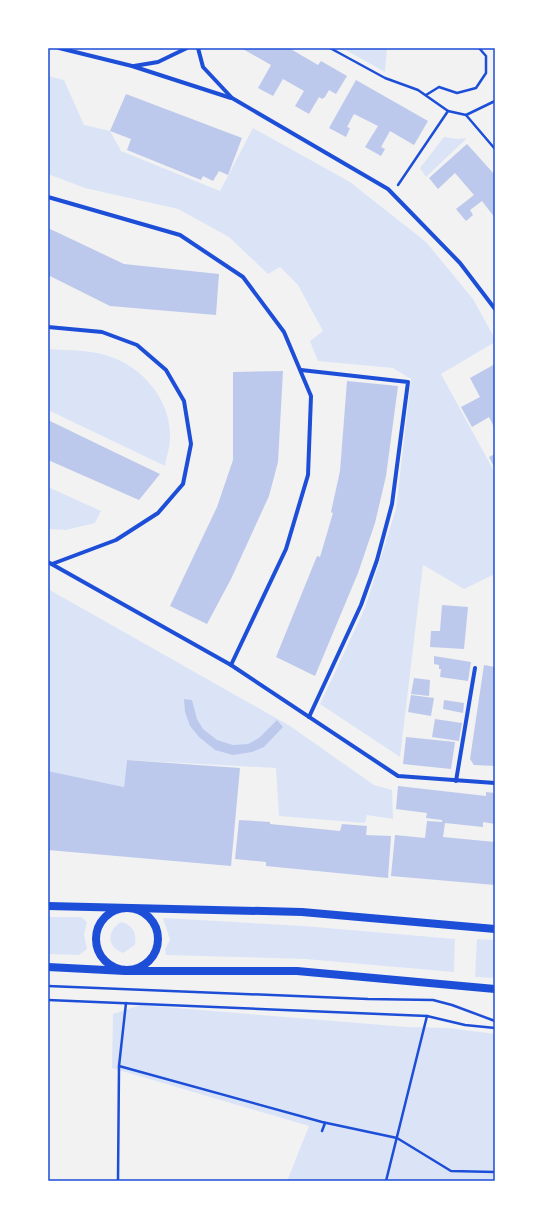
<svg xmlns="http://www.w3.org/2000/svg" width="543" height="1229" font-family="Mulish,sans-serif">
<style>
.green{fill:#dbe4f7}
.building{fill:#bdc9ec}
.lines{fill:none;stroke-linecap:round;stroke-linejoin:round}
.path{stroke:#1d4ed8;stroke-width:2.5}
.minor{stroke:#1d4ed8;stroke-width:4}
.secondary{stroke:#1d4ed8;stroke-width:8}
.neatline{fill:none;stroke:#1d4ed8;stroke-width:1.5}
</style>
<rect width="100%" height="100%" fill="#f2f2f2"/>
<g class="green">
<path d="M342,48H387L385,72Z"/>
<path d="M48,76L64,80L84,125L110,131L121,151L220,191L253,128L350,182L426,242L473,299L495,339V342L441,374L495,473V574L464,589L423,565L400,757L320,704L365,608L396,509L411,379L393,368L318,361L310,341L323,331L298,285L280,267L268,274L229,237L178,209L85,188L48,174Z"/>
<path d="M444,137L457,139L467,138L426,177L420,168Z"/>
<path d="M48,349C64,350 81,350 97,353C137,360 172,397 170,439C170,448 166,457 165,466L48,410Z"/>
<path d="M48,487L101,511L95,523L66,530L48,529Z"/>
<path d="M48,589L290,726L374,785L392,790L393,819L367,815L365,823L279,816L276,768L127,760L124,787L48,771Z"/>
<path d="M48,917H81L87,922L84,935L87,949L79,955L48,954Z"/>
<path d="M163,918L304,926L455,939L454,972L305,959L166,955L165,949L170,940Z"/>
<path d="M121,922C133,925 137,933 135,945L123,953C107,947 106,931 121,922Z"/>
<path d="M477,939L495,940V978L475,977Z"/>
<path d="M140,1005L407,1027L450,1028L495,1034V1181H287L309,1126L112,1068L113,1014Z"/>
</g>
<g class="building">
<path d="M241,48H289L318,65L321,61L347,76L336,94L329,90L325,97L322,99L319,97L309,114L295,106L304,91L283,79L273,96L258,88L271,65Z"/>
<path d="M356,80L428,121L414,145L390,131L381,147L385,149L381,156L365,147L378,126L354,114L347,127L350,128L346,137L329,128Z"/>
<path d="M126,94L242,138L228,175L219,171L213,181L203,176L201,180L127,150L131,139L110,131Z"/>
<path d="M467,144L495,175V218L482,201L470,210L473,215L466,221L456,209L474,195L455,173L438,189L429,178Z"/>
<path d="M48,228L124,264L219,274L216,315L110,306L48,275Z"/>
<path d="M495,364V429L489,417L472,427L461,407L480,397L470,378Z"/>
<path d="M283,371L278,462L269,496L231,579L207,624L170,606L217,507L233,460V372Z"/>
<path d="M347,381L398,386L386,476L375,523L358,573L315,676L276,657L317,556L320,557L333,513L331,512L340,471Z"/>
<path d="M48,420L112,451L160,474L139,500L48,460Z"/>
<path d="M495,454V469L489,457Z"/>
<path d="M442,605L468,607L464,649L430,647L431,631H440Z"/>
<path d="M434,656L471,662L468,681L440,677L441,669H439V665L434,664Z"/>
<path d="M484,665L495,667V766L474,765L470,759Z"/>
<path d="M414,678L430,680L429,696L411,694Z"/>
<path d="M411,695L434,698L431,716L408,712Z"/>
<path d="M184,699L192,700L197,719L203,729L217,740L233,745L248,744L259,738L277,720L283,727L264,747L252,752L233,755L215,750L199,737L190,726L185,712Z"/>
<path d="M444,700L464,703L463,713L443,709Z"/>
<path d="M435,719L462,723L459,741L432,737Z"/>
<path d="M406,737L455,742L451,769L403,764Z"/>
<path d="M127,760L240,768L231,866L48,850V771L124,787Z"/>
<path d="M398,786L486,796V792L495,793V824L483,822V827L445,823L443,837L495,842V885L391,876L395,835L425,838L427,821L442,822V820L426,818L427,813L396,809Z"/>
<path d="M239,820L270,822V824L340,831L342,824L367,826L366,835L391,836L388,878L266,866V862L235,859Z"/>
</g>
<g class="lines">
<g class="path">
<path d="M330,48L385,78L418,90L448,111"/>
<path d="M426,95L439,87L457,93L476,88L486,73V56L479,48"/>
<path d="M466,115L495,101"/>
<path d="M398,185L448,111L466,115L495,149"/>
<path d="M48,986L368,999L433,1000L452,1005L495,1021"/>
<path d="M48,1000L427,1016L465,1025L495,1028"/>
<path d="M126,1003L119,1066L322,1122L397,1138L451,1171L495,1172"/>
<path d="M322,1131L325,1123"/>
<path d="M118,1181L119,1066"/>
<path d="M386,1181L427,1016"/>
</g>
<g class="minor">
<path d="M59,48L132,66L231,98"/>
<path d="M198,48L203,67L232,98L388,189L460,263L495,309"/>
<path d="M134,66L158,62L187,48"/>
<path d="M48,197L180,235L243,277L284,332L311,396L308,475L286,549L231,665"/>
<path d="M48,327L102,332L137,345L166,370L184,401L191,444L183,484L158,513L116,540L52,564"/>
<path d="M301,370L408,382L392,504L377,560L361,605L309,717"/>
<path d="M48,562L231,665L398,776L495,783"/>
<path d="M456,781L475,668"/>
</g>
<g class="secondary">
<path d="M48,906L302,912L495,929"/>
<circle cx="127" cy="939" r="31"/>
<path d="M48,967L125,971H297L495,989"/>
</g>
</g>
<rect width="543" height="1229" fill="none" stroke="#ffffff" stroke-width="98"/>
<rect x="49" y="49" width="445" height="1131" class="neatline"/>
</svg>
